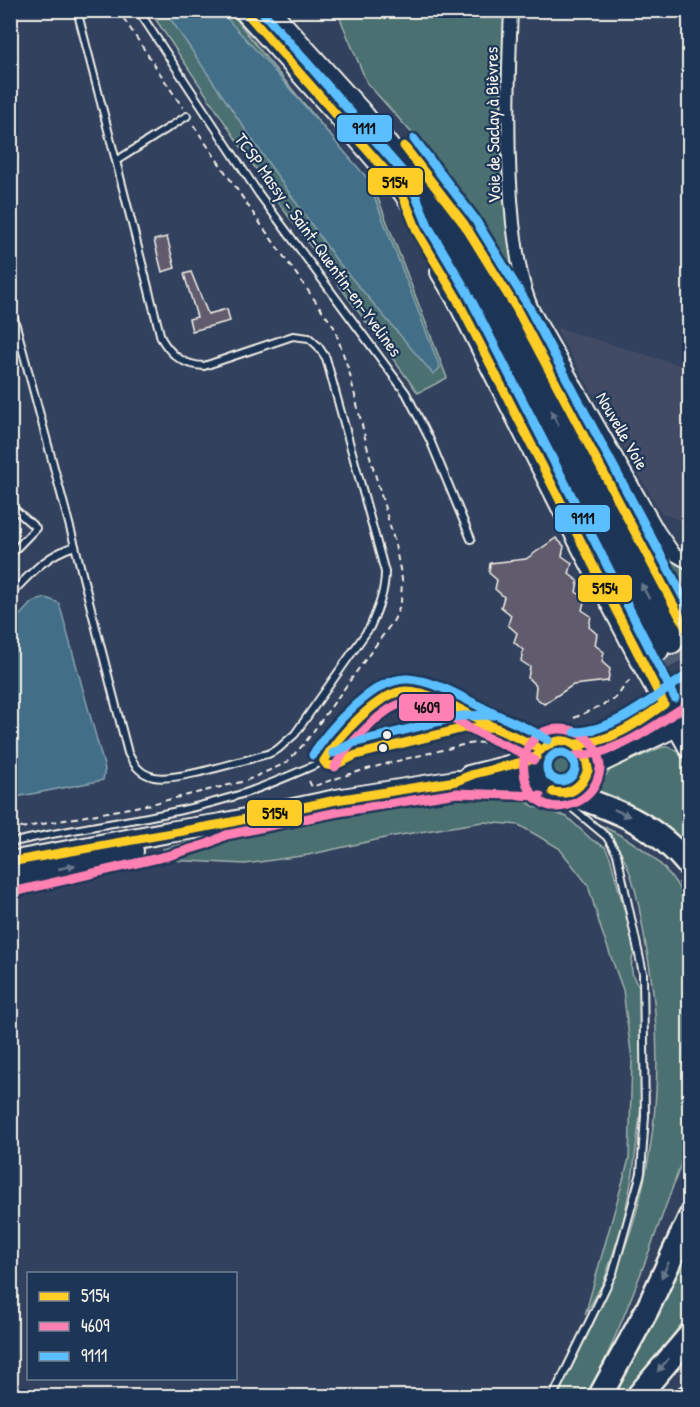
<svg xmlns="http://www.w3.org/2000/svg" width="700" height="1407" font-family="'Patrick Hand',sans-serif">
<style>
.built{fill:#434c65}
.green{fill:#4c6f71;stroke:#a0b0ac;stroke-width:1.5}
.water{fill:#426e88;stroke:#89a2ae;stroke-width:1.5}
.building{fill:#605c6d;stroke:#f4f1e8;stroke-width:1.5}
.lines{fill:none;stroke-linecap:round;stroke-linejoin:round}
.primary-tunnel{stroke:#4e5b73;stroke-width:20;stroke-dasharray:20 10;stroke-linecap:butt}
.lane-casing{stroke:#f4f1e8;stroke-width:10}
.street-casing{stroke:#f4f1e8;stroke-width:16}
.primary-casing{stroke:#f4f1e8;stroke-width:24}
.highway-casing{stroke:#f4f1e8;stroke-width:27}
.path{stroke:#f4f1e8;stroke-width:2;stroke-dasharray:6 4.5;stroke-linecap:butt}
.lane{stroke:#1d3557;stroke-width:6}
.street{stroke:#1d3557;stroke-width:12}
.primary{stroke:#1d3557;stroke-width:20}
.highway{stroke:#1d3557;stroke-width:22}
.bus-1-casing{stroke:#1d3557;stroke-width:14}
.bus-2-casing{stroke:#1d3557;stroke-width:14}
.bus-3-casing{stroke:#1d3557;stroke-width:14}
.bus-1{stroke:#fece26;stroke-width:9}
.bus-2{stroke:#ff80b2;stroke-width:9}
.bus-3{stroke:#5abeff;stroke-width:9}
.oneway{fill:#68778a}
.bus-dot{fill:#f4f1e8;stroke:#1d3557;stroke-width:2}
.labels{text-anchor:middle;stroke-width:4.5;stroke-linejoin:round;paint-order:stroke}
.street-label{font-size:18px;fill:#f4f1e8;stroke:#1d3557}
.line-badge{stroke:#1d3557;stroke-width:2}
.pale-badge-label{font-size:16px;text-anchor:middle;font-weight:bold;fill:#111}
</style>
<rect width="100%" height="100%" fill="#31415e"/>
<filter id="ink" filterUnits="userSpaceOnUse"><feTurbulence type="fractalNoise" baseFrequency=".0167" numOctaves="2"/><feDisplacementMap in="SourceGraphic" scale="12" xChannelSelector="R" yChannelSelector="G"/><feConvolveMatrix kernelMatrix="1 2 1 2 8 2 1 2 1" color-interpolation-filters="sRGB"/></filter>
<g filter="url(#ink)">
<path class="built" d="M555,327L689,368V524L661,513Z"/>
<g class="green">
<path d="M150,11H230L267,59L374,188L447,378L418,393L278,202Z"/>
<path d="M337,11H505V199L513,284L471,213L435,159L367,83Z"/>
<path d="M626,484L665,557L678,565L689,570V622L618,489Z"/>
<path d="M662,747H669L678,751L689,771V859L591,794L611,769Z"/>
<circle cx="562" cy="767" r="17"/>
<path d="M482,791H509L535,807L567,817L592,840L605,847L610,857L635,950C629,964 630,976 640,988L643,1090L633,1173L623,1223L604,1281L585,1315L629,1159L632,1060L623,990L601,929L588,885L559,848L519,825L483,822L394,836L308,855L245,864L170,860L163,849L267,823L291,821Z"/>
<path d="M600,825C641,844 668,863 689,905V1135L686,1150C656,1233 627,1317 588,1396H556C584,1343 612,1288 631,1230C660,1139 664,1040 646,946C640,913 636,875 617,846C612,839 605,832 600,825Z"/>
<path d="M689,1253V1315L624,1396H611Z"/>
</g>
<g class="water">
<path d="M165,11H220L264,59L367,178L440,368L433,374L337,261L262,154Z"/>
<path d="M46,598L59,603L105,769L103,780L11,798V625L32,602Z"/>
</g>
<g class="building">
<path d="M167,237L175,268L162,272L154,240Z"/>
<path d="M191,272L208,314L227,309L230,321L192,331L189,319L197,317L184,274Z"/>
<path d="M556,538L564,546L562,556L572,563L569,574L578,581L576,592L585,598L582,610L591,616L589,627L597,634L595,645L604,652L602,662L610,669L608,681L573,685L544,704L535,697L536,686L528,678L530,667L521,661L523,650L514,642L517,633L508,625L511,615L501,607L504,597L495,589L497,580L489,573L490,563L526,559Z"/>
</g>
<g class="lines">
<g class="primary-tunnel">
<path d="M672,643L690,678"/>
<path d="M658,651L690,713"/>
</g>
<g class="lane-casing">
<g id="lane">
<path d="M77,10L116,161"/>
<path d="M138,10L259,194L406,393L430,440L471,539"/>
<path d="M10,303L75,546"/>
<path d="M10,505L36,528L10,555"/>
<path d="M10,595C31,573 46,555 75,546L128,753C134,765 140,774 154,777C176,782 243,760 268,754L278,749L295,734L370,627C378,609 385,592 385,572L326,358L318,346L309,338L293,336L204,366C183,365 171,355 161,338L116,161L187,116"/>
<path d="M324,761L362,715L394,693L405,691L423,695L469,714L537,748"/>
<path d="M324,761L327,765L333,766L356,755L382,750L464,728L492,727"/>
<path d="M10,843C89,824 171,818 248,792C274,783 298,772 324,761"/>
<path d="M553,1396L613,1273L641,1173L645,1116L643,973L617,854L607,837L564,801"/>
</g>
</g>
<g class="street-casing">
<path id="street" d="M511,10C508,82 506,153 513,223C517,254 520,281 532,309L658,531L674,554L690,563"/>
</g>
<g class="primary-casing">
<g id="primary">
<path d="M244,10L334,110L399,186L431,232L499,343L658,651"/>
<path d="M269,10L361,112L428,196L454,234L501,314L672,643"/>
<path d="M458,217L516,308L690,637"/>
<path d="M441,272L456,297L582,547L645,668L690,749"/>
<path d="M575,744C606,749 663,705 690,688"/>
<path d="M588,768C584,728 529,736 535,771C539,803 583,800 588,768L689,720"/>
<path d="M469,776L509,766L537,756"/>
<path d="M10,862L169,832L222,824L336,800L456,781L540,784"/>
<path d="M10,880L133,851"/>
</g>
</g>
<g class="highway-casing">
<g id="highway">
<path d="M567,793C616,810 656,824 690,867"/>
<path d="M600,1396L647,1310L690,1217"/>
<path d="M638,1396L690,1335"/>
<path d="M688,1396L690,1395"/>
</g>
</g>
<g class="path">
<path d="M118,10L183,108"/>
<path d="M686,574L690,581"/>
<path d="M574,718L613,700C622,694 622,684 633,679"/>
<path d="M309,781L312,787C352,772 392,762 434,752C457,747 480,738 503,745L504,749"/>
<path d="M529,801L548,811L562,813"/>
<path d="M10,830L151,804L245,781L286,763L304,744L394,620L401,603L402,579L394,540L367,446L349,371L334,327L257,219L192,123"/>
<path d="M679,882L690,897"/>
</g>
<use href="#lane" class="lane"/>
<use href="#street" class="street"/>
<use href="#primary" class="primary"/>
<use href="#highway" class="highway"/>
<g class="bus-1-casing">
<g id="bus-1">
<path d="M244,10L399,186L418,233L456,297L664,704C638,723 608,744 575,744"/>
<path d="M404,146L464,224L516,308L690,636"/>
<path d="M546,747C565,731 586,748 588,769"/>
<path d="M324,761C336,739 379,691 406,691C434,691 470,716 495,728C511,735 527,741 541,750"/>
<path d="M324,761L327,765L333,766L356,755L464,728L494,727L501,730"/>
<path d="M553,792C570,795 582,786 588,770"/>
<path d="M553,792C570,797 583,787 588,770"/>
<path d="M10,862L222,824L336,800L456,781L474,774L530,760L537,756"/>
</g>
</g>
<g class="bus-2-casing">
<g id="bus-2">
<path d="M575,756C618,755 655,725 690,703"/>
<path d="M600,766C598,749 589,734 570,730C501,717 514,831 577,802C591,795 598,783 600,769"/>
<path d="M335,767C344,749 384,705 405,703C427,702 468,728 489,738C504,745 520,751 534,760"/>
<path d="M13,892L171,855L207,844L226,835L338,812L457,793L540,796"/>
</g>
</g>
<g class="bus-3-casing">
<g id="bus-3">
<path d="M261,10L409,179L429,228L467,292L675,698"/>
<path d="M414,139L474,218L526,302L690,610"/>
<path d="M575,732C615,731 651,699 683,678"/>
<path d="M333,753L353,743L461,716L494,715"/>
<circle cx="561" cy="767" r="14"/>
<path d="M313,755C328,729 375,677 408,679C437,681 464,699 489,711C509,721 529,728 548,740"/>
</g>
</g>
<use href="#bus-1" class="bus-1"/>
<use href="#bus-2" class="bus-2"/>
<use href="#bus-3" class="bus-3"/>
</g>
<defs><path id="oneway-solid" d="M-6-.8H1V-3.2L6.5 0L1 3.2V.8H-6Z" transform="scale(1.5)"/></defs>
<g class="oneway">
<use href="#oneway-solid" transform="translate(555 418) rotate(-117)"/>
<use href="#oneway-solid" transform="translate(645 591) rotate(-118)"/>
<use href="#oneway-solid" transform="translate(622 813) rotate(25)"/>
<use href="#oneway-solid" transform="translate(67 867) rotate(-13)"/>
<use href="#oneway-solid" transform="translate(665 1270) rotate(115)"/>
<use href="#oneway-solid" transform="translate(663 1365) rotate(130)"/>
</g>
</g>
<g class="bus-dot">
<circle cx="387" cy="735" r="5"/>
<circle cx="383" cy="748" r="5"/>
</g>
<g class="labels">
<g class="street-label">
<text transform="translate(493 125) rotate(-91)" y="6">Voie de Saclay à Bièvres</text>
<text transform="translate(318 245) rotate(54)" y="6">TCSP Massy - Saint-Quentin-en-Yvelines</text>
<text transform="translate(622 431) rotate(60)" y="6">Nouvelle Voie</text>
</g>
</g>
<g class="line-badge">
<rect x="336" y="114" width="57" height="29" rx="6" fill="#5abeff"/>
<rect x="367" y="167" width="57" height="29" rx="6" fill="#fece26"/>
<rect x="554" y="504" width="57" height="29" rx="6" fill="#5abeff"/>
<rect x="577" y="574" width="56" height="29" rx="6" fill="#fece26"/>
<rect x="398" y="693" width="57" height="29" rx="6" fill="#ff80b2"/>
<rect x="246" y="799" width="57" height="28" rx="6" fill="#fece26"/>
</g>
<g class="pale-badge-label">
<text x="364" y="134">9111</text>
<text x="395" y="188">5154</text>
<text x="583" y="524">9111</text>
<text x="605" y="594">5154</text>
<text x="427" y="713">4609</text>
<text x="275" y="819">5154</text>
</g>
<rect width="700" height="1407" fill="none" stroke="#1d3557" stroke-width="36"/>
<rect x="18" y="18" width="664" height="1371" fill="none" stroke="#f4f1e8" stroke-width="2" filter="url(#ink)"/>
<rect x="27" y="1272" width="210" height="108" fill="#1d3557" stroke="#738091" stroke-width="1.5"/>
<rect x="39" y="1292" width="30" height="9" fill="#fece26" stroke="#738091" stroke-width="1.5"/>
<text x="81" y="1302" font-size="18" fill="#f4f1e8">5154</text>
<rect x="39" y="1322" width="30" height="9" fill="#ff80b2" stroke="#738091" stroke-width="1.5"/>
<text x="81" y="1332" font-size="18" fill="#f4f1e8">4609</text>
<rect x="39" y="1352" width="30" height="9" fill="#5abeff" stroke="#738091" stroke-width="1.5"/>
<text x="81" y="1362" font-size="18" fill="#f4f1e8">9111</text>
</svg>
